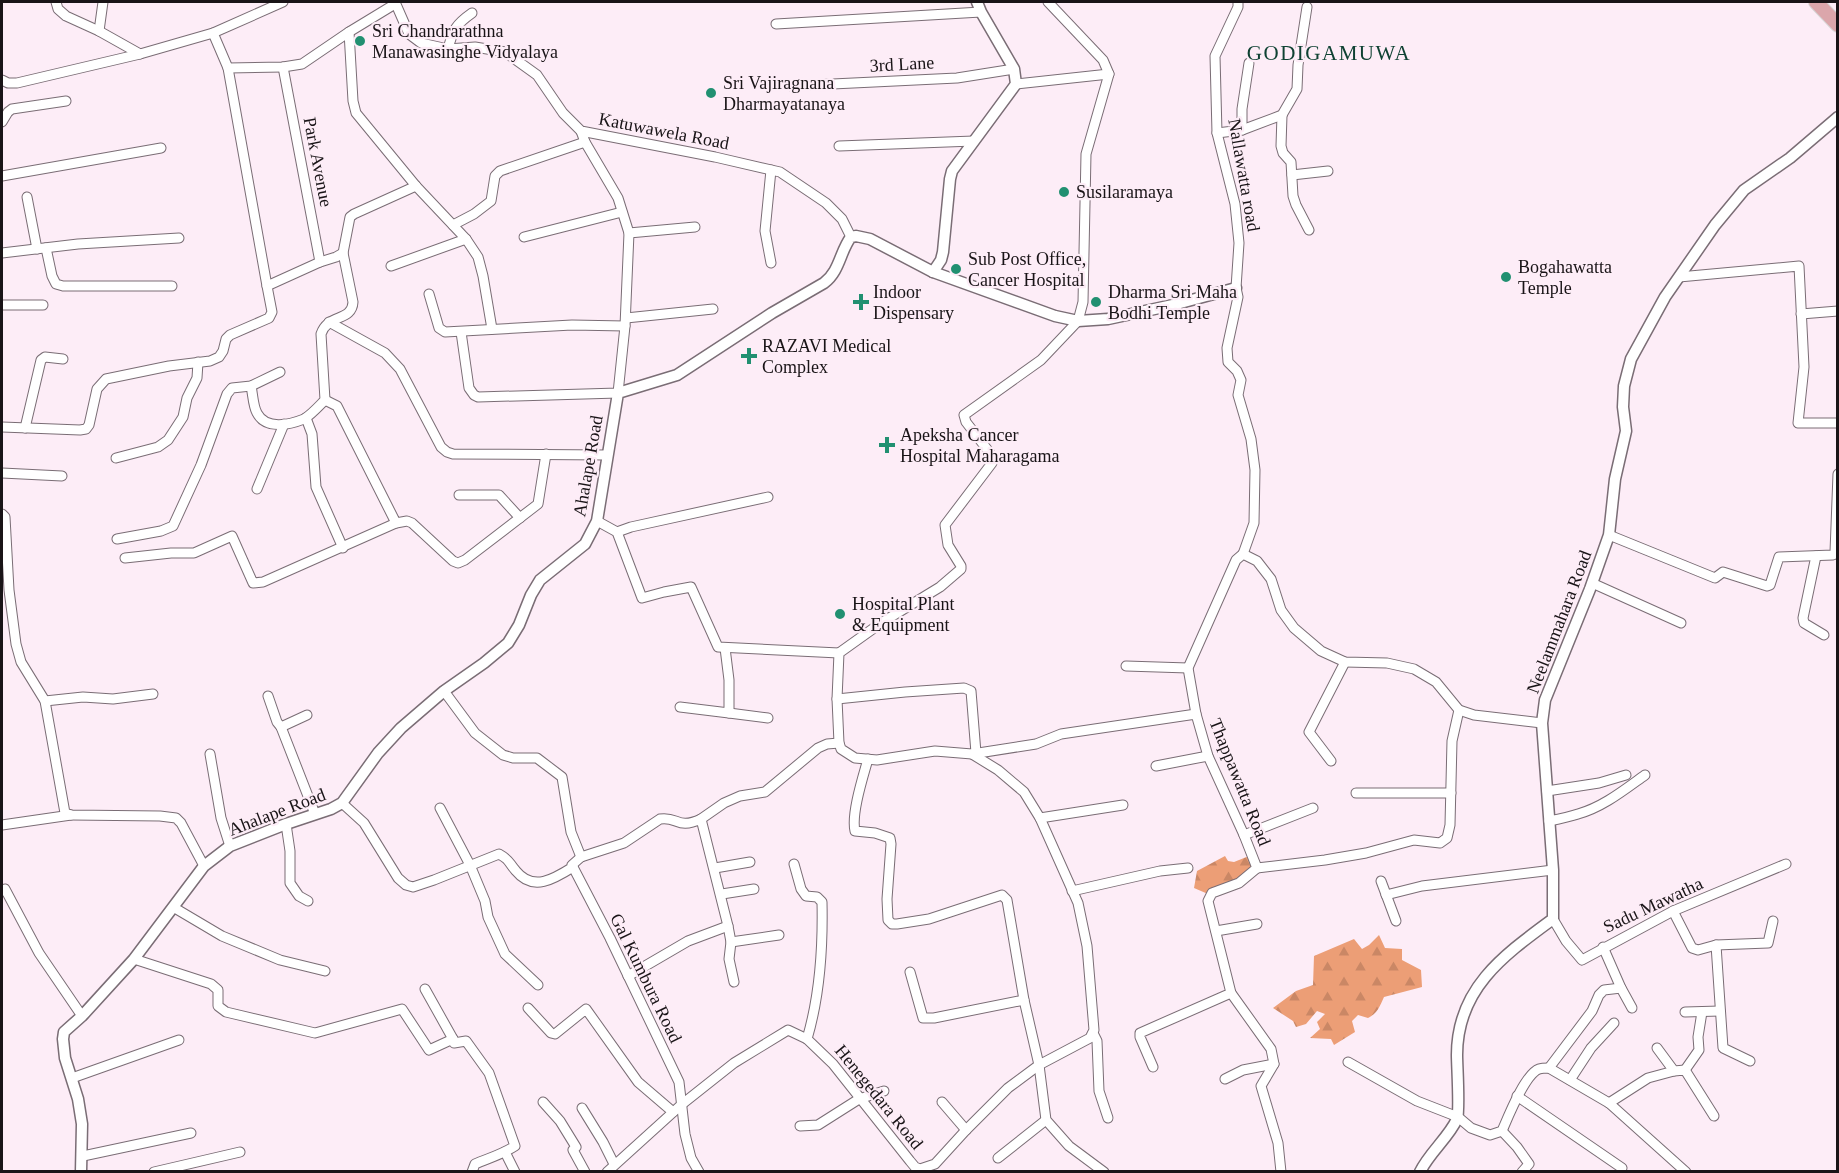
<svg xmlns="http://www.w3.org/2000/svg" width="1839" height="1173" font-family="Georgia,serif">
<style>
.forest{fill:url(#forest-firs)}
.lines{fill:none;stroke-linecap:round;stroke-linejoin:round}
.minor-casing{stroke:#7a6d75;stroke-width:11}
.tertiary-casing{stroke:#7a6d75;stroke-width:13}
.primary-casing{stroke:#d6d5d5;stroke-width:16}
.minor{stroke:#fff;stroke-width:9}
.tertiary{stroke:#fff;stroke-width:10}
.primary{stroke:#dba6ab;stroke-width:14}
.poi-dot{fill:#219071;stroke:#fdedf7;stroke-width:2}
.labels{text-anchor:middle;stroke-width:4.5;stroke-linejoin:round;paint-order:stroke}
.poi-label{font-size:18px;fill:#191417;stroke:#fdedf7;text-anchor:start}
.street-label{font-size:18px;fill:#191417;stroke:#fdedf7}
.quarter-label{font-size:21px;letter-spacing:1.5px;fill:#0f4233;stroke:#fdedf7}
</style>
<defs>
<pattern id="forest-firs" width="22" height="20" patternUnits="userSpaceOnUse" patternTransform="scale(1.5)"><rect width="22" height="20" fill="#ec9e76"/><path d="M5 1l3.5 6h-7zM16 11l3.5 6h-7z" fill="#ca8765"/></pattern>
</defs>
<rect width="100%" height="100%" fill="#fdedf7"/>
<g class="forest">
<path d="M1225,856L1228,861L1234,862L1249,856L1252,867L1236,882L1208,894L1194,888L1197,871Z"/>
<path d="M1379,935L1385,948L1402,949V960L1421,970L1422,987L1384,997C1380,1006 1377,1014 1368,1018L1358,1015L1352,1021L1355,1032L1334,1045L1331,1039L1310,1038L1320,1029L1317,1022L1325,1014L1317,1011L1306,1024L1296,1027L1293,1021L1273,1008L1296,991L1313,985L1314,956L1354,939L1362,949L1369,945Z"/>
</g>
<g class="lines">
<g class="minor-casing">
<g id="minor">
<path d="M56,2L58,9L66,16L99,31L140,54L213,33L228,68L283,67L302,64L349,32L395,4"/>
<path d="M395,2L409,34L421,43L448,49L475,47L505,52L537,75L563,113L581,131L715,157L780,172L826,203L842,219L851,237"/>
<path d="M1048,2L1103,60L1109,74L1086,154L1083,302L1078,321L1041,360L964,415L966,422L990,453L992,463L945,525L948,545L961,566V569L940,587L881,623L839,653L837,699L839,743L841,749L855,758L877,760L935,751L972,754L1036,744L1061,734L1196,714L1208,756L1244,835L1257,868L1239,883L1212,893L1208,901L1231,993L1140,1033V1037L1153,1067"/>
<path d="M1238,2V7L1215,56L1217,133L1235,204L1239,243L1236,288L1238,297L1227,348L1228,362L1237,371L1241,380L1238,395L1251,439L1255,470L1254,523L1243,554"/>
<path d="M776,24L981,12"/>
<path d="M99,31L103,2"/>
<path d="M349,32L353,101L356,113L416,186L466,239L478,257L483,276L492,329"/>
<path d="M213,33L283,2"/>
<path d="M448,49C453,30 455,25 472,13"/>
<path d="M283,67L320,262"/>
<path d="M228,68L267,286L320,262L336,257L343,253L350,217L354,214L416,186"/>
<path d="M2,80L8,83H17L140,54"/>
<path d="M1016,84L1109,74"/>
<path d="M791,86L957,78L1014,69"/>
<path d="M1282,115L1281,146L1283,153L1291,162L1293,196L1296,205L1309,230"/>
<path d="M2,122L8,112L12,109L66,101"/>
<path d="M1242,130V109L1249,63"/>
<path d="M1217,133L1242,130L1282,115L1297,89L1298,65L1307,7"/>
<path d="M839,146L974,141"/>
<path d="M771,170L765,231L771,263"/>
<path d="M1292,175L1328,171"/>
<path d="M2,176L161,148"/>
<path d="M27,197L37,249"/>
<path d="M453,225L474,214L491,201L495,176L500,171L585,142"/>
<path d="M629,233L695,227"/>
<path d="M524,237L622,212"/>
<path d="M46,248L52,276L56,284L63,286H172"/>
<path d="M2,253L78,244L179,238"/>
<path d="M391,266L466,239"/>
<path d="M1679,277L1799,266L1804,367L1798,423H1838"/>
<path d="M429,294L439,328L445,332L572,325L625,326"/>
<path d="M2,305H43"/>
<path d="M1801,314L1838,311"/>
<path d="M626,318L713,309"/>
<path d="M329,322L385,353L400,369L441,447L447,452L453,454L607,455"/>
<path d="M461,332L469,388L474,395L478,397L618,393L625,326L629,233L618,198L585,142L581,131"/>
<path d="M251,386C253,395 253,406 257,413C266,430 289,425 304,419C311,415 319,406 325,400L321,334C328,313 352,322 353,302L343,253"/>
<path d="M325,400L337,406L396,523L407,521L412,523L453,561L458,563L465,560L538,504L546,454"/>
<path d="M306,418L312,434L316,487L343,548"/>
<path d="M2,427L80,430L86,429L89,425L97,389L106,379L169,366L210,361L219,357L223,351L226,339L230,335L269,318L272,312L267,286"/>
<path d="M25,428L41,360L45,357L63,359"/>
<path d="M116,458L158,447L168,440L183,417L187,398L197,378L198,362"/>
<path d="M2,473L62,476"/>
<path d="M257,489L284,424"/>
<path d="M459,495H499L520,518"/>
<path d="M2,514L5,517L9,590L16,644L21,662L45,701L65,813L71,815L160,816L176,818L181,823L204,866"/>
<path d="M597,521L617,532L642,598L664,592L691,587L718,647L839,653"/>
<path d="M617,532L631,527L768,497"/>
<path d="M1609,535L1715,578L1723,572L1767,586L1770,585L1779,557L1833,555L1835,552L1838,474"/>
<path d="M117,539L161,531L173,526L201,465L227,394L232,388L251,386L280,372"/>
<path d="M1816,556L1803,618L1804,623L1824,635"/>
<path d="M125,558L171,553H194L232,536L253,583L263,582L396,523"/>
<path d="M1592,583L1681,623"/>
<path d="M1126,666L1188,668"/>
<path d="M444,691L475,733L503,755L513,758H537L562,777L571,832L581,857"/>
<path d="M268,696L277,722L281,727L315,814"/>
<path d="M837,699L905,692L964,688L971,691L976,753"/>
<path d="M45,701L83,697L113,699L153,694"/>
<path d="M680,707L729,713V680L725,648"/>
<path d="M729,713L768,718"/>
<path d="M1196,714L1188,668L1236,560L1243,554L1257,561L1271,579L1281,610L1294,628L1321,651L1345,662L1387,663L1414,669L1436,682L1459,710L1474,715L1542,723"/>
<path d="M281,727L307,715"/>
<path d="M210,754L221,818L230,846"/>
<path d="M868,759C863,777 851,814 855,831L875,833L890,838L891,844L887,899L888,920L892,924H897L929,919L1002,895L1007,900L1008,906L1024,1000L1039,1065L1046,1120L1069,1146L1104,1172"/>
<path d="M1331,761L1309,732L1345,662"/>
<path d="M1156,766L1208,756"/>
<path d="M1547,791L1599,783L1626,775"/>
<path d="M1356,793H1451"/>
<path d="M342,803L364,823L398,878L406,885L413,887L434,880L499,854C510,860 508,862 516,871C533,892 554,879 573,867L572,865L581,857L624,843L660,819C678,816 677,830 701,819L728,926L731,942L729,959L734,982"/>
<path d="M440,808L470,865L485,901L488,917L505,954L538,985"/>
<path d="M1040,818L1123,805"/>
<path d="M701,819L724,803L740,796L765,792L818,748L827,744L839,743"/>
<path d="M1549,821C1559,819 1569,817 1578,814C1603,807 1624,790 1645,775"/>
<path d="M286,824L290,851V883L299,896L308,901"/>
<path d="M2,825L71,815"/>
<path d="M1244,835L1313,808"/>
<path d="M794,864L801,889L806,896L817,897L822,902C823,947 820,995 807,1039"/>
<path d="M573,867L610,938L679,1082L685,1134L691,1158L699,1172"/>
<path d="M715,868L750,862"/>
<path d="M1257,868L1325,860L1366,853L1414,840L1440,843L1447,838L1450,825L1452,741L1459,710"/>
<path d="M1381,881L1396,921"/>
<path d="M2,891L5,889L39,953L82,1016"/>
<path d="M1072,891L1160,871L1188,868"/>
<path d="M722,894L754,889"/>
<path d="M1386,895L1422,886L1553,870"/>
<path d="M173,907L222,936L280,960L325,971"/>
<path d="M1673,911L1692,948L1698,950L1716,945L1768,943L1773,921"/>
<path d="M1553,919L1566,941L1582,960L1673,911L1786,864"/>
<path d="M1216,931L1257,924"/>
<path d="M731,942L779,935"/>
<path d="M1716,945L1723,1048L1750,1061"/>
<path d="M1603,947L1621,988L1632,1008"/>
<path d="M134,959L211,984L218,990V1006L226,1012L315,1033L402,1009L429,1050L453,1039L454,1043L466,1041L489,1073L515,1146C503,1154 489,1158 475,1164L472,1172"/>
<path d="M910,972L923,1018H934L1024,1000"/>
<path d="M628,976L688,941L728,926"/>
<path d="M425,989L453,1039"/>
<path d="M1231,993L1271,1049L1274,1064L1261,1086L1278,1143L1281,1172"/>
<path d="M528,1008L551,1033L555,1034L586,1009L638,1082L673,1112"/>
<path d="M1685,1012L1720,1011"/>
<path d="M1093,1033L1097,1041L1099,1091L1108,1118"/>
<path d="M1657,1048L1674,1071L1685,1070L1714,1116"/>
<path d="M1348,1062L1417,1101L1458,1117L1471,1128L1490,1135L1502,1131C1508,1117 1525,1074 1539,1069C1542,1068 1546,1068 1549,1068L1609,1103L1686,1172"/>
<path d="M1549,1068L1592,1011L1599,995L1604,990L1621,988"/>
<path d="M1685,1070L1699,1050L1698,1037L1702,1012"/>
<path d="M72,1078L179,1040"/>
<path d="M1225,1079L1243,1070L1274,1064"/>
<path d="M1570,1080L1591,1048L1614,1023"/>
<path d="M1517,1096L1622,1168"/>
<path d="M543,1102L560,1121L576,1147L573,1150L585,1172"/>
<path d="M942,1102L966,1130"/>
<path d="M1609,1103L1648,1078L1674,1071"/>
<path d="M582,1108L603,1142L614,1164"/>
<path d="M800,1126L818,1125L859,1099L884,1091"/>
<path d="M1502,1131L1517,1147L1529,1164L1522,1172"/>
<path d="M505,1152L515,1172"/>
<path d="M83,1156L191,1133"/>
<path d="M998,1158L1046,1120"/>
<path d="M154,1172L240,1152"/>
<path d="M607,1172L681,1105L734,1063L788,1030L807,1039L833,1064L910,1161L915,1167L920,1169L935,1164L966,1130L1008,1088L1039,1065L1090,1038L1094,1030L1087,946L1078,903L1040,818L1024,792L998,770L972,754"/>
</g>
</g>
<g class="tertiary-casing">
<g id="tertiary">
<path d="M933,272L941,260L943,252L950,179L952,171L1016,84L1014,69L981,12L977,2"/>
<path d="M81,1172L82,1124L78,1099L65,1058L63,1039L64,1032L82,1016L134,959L204,866L230,846L286,824L331,809L342,803L378,753L401,728L444,691L484,663L508,643L519,625L531,595L540,580L585,544L597,521L618,393L677,375L772,313L824,283C840,271 840,251 851,237L856,236L870,239L933,272L1055,316L1078,321L1108,319L1173,305L1236,288"/>
<path d="M1420,1172C1429,1153 1449,1137 1457,1119C1460,1111 1457,1066 1457,1055C1457,988 1504,955 1553,919V870L1542,723L1545,700L1590,589L1609,535L1615,479L1626,431L1623,407L1624,386L1631,359L1665,297L1715,225L1744,190L1790,158L1838,117"/>
</g>
</g>
<g class="primary-casing">
<path id="primary" d="M1816,2L1838,25"/>
</g>
<use href="#minor" class="minor"/>
<use href="#tertiary" class="tertiary"/>
<use href="#primary" class="primary"/>
</g>
<g class="poi-dot">
<circle cx="360" cy="41" r="6"/>
<circle cx="711" cy="93" r="6"/>
<circle cx="1064" cy="192" r="6"/>
<circle cx="956" cy="269" r="6"/>
<circle cx="1506" cy="277" r="6"/>
<path d="M858 293h6v6h6v6h-6v6h-6v-6h-6v-6h6z"/>
<circle cx="1096" cy="302" r="6"/>
<path d="M746 347h6v6h6v6h-6v6h-6v-6h-6v-6h6z"/>
<path d="M884 436h6v6h6v6h-6v6h-6v-6h-6v-6h6z"/>
<circle cx="840" cy="614" r="6"/>
</g>
<g class="labels">
<g class="poi-label">
<text x="372" y="37">Sri Chandrarathna<tspan x="372" dy="21">Manawasinghe Vidyalaya</tspan></text>
<text x="723" y="89">Sri Vajiragnana<tspan x="723" dy="21">Dharmayatanaya</tspan></text>
<text x="1076" y="198">Susilaramaya</text>
<text x="968" y="265">Sub Post Office,<tspan x="968" dy="21">Cancer Hospital</tspan></text>
<text x="1518" y="273">Bogahawatta<tspan x="1518" dy="21">Temple</tspan></text>
<text x="873" y="298">Indoor<tspan x="873" dy="21">Dispensary</tspan></text>
<text x="1108" y="298">Dharma Sri Maha<tspan x="1108" dy="21">Bodhi Temple</tspan></text>
<text x="762" y="352">RAZAVI Medical<tspan x="762" dy="21">Complex</tspan></text>
<text x="900" y="441">Apeksha Cancer<tspan x="900" dy="21">Hospital Maharagama</tspan></text>
<text x="852" y="610">Hospital Plant<tspan x="852" dy="21">&amp; Equipment</tspan></text>
</g>
<g class="street-label">
<text transform="translate(902 64) rotate(-3)" y="6">3rd Lane</text>
<text transform="translate(664 131) rotate(11)" y="6">Katuwawela Road</text>
<text transform="translate(318 162) rotate(79)" y="6">Park Avenue</text>
<text transform="translate(1244 175) rotate(80)" y="6">Nallawatta road</text>
<text transform="translate(588 466) rotate(-80)" y="6">Ahalape Road</text>
<text transform="translate(1559 622) rotate(-69)" y="6">Neelammahara Road</text>
<text transform="translate(1240 782) rotate(68)" y="6">Thappawatta Road</text>
<text transform="translate(277 812) rotate(-21)" y="6">Ahalape Road</text>
<text transform="translate(1653 905) rotate(-25)" y="6">Sadu Mawatha</text>
<text transform="translate(646 978) rotate(64)" y="6">Gal Kumbura Road</text>
<text transform="translate(879 1097) rotate(51)" y="6">Henegedara Road</text>
</g>
<g class="quarter-label">
<text x="1329" y="60">GODIGAMUWA</text>
</g>
</g>
<rect width="1839" height="1173" fill="none" stroke="#191417" stroke-width="6"/>
</svg>
